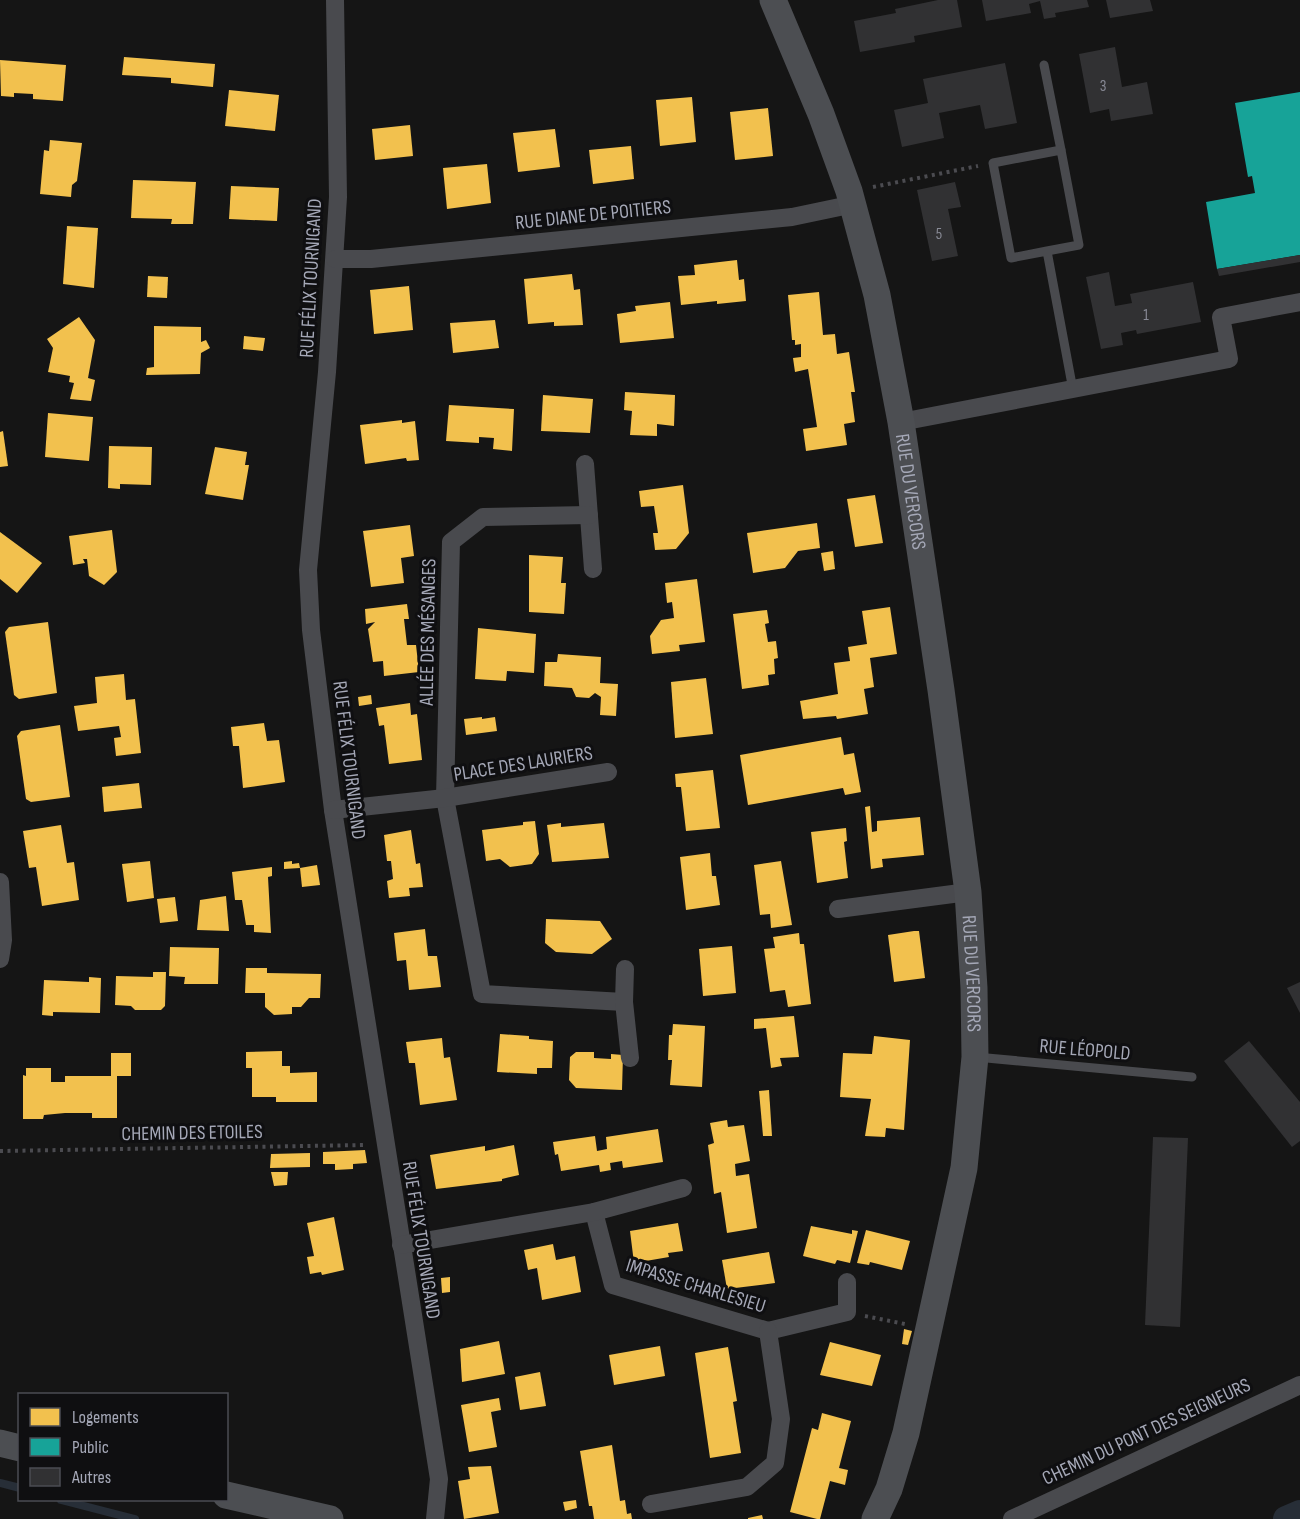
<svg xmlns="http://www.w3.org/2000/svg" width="1300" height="1519" font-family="'Sofia Sans Condensed',sans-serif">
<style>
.homes{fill:#f2c14e}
.public{fill:#17a398}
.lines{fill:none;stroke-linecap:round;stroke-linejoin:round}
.stream{stroke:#272e37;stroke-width:8}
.canal{stroke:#272e37;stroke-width:26}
.building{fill:#313133}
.path{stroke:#4b4b50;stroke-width:4;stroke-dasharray:3 4.5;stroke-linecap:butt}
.lane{stroke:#494a4e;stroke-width:9}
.street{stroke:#494a4e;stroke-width:18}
.secondary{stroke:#4c4e52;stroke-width:27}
.labels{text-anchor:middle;stroke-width:6;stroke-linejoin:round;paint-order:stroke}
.number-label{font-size:16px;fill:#888a96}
.street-label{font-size:20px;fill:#a5a8b7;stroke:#0f0f11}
</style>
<rect width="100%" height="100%" fill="#151515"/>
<g class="homes">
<path d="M124,57L215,64L213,87L171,83V78L122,75Z"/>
<path d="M0,60L66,65L63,101L33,99V94L14,93V97L1,96Z"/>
<path d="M229,90L279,95L275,131L225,126Z"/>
<path d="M692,97L696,142L660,146L656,100Z"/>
<path d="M768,108L773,156L735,160L730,112Z"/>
<path d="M410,125L413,156L375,160L372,129Z"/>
<path d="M555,129L560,167L518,172L513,133Z"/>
<path d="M50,140L82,143L77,181L72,185L71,197L40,194L44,150L49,151Z"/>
<path d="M631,146L634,179L593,184L589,150Z"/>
<path d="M487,164L491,203L447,209L443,168Z"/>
<path d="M133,180L196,182L193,224H171L172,219L131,218Z"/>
<path d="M231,186L279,188L277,221L229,219Z"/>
<path d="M67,226L98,228L94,288L63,284Z"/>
<path d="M737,260L739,280L744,279L746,301L717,304V301L681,305L678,276L695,275L694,265Z"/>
<path d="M572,274L574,290L580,289L583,325L554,326V322L528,324L524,279Z"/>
<path d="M148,276L168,277L167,298L147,297Z"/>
<path d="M409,286L413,330L374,334L370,290Z"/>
<path d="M819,292L823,335L835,334L837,354L849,352L855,392H851L855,422L844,424L847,445L806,451L803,429L817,427L808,369L795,372L793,358L801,357V344L795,345V340H792L788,295Z"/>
<path d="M670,302L674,338L620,343L617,314L636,311L635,306Z"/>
<path d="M79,317L95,340L88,378L95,380L91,401L70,399L74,383L69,382L70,376L48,372L53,348L47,339Z"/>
<path d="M495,320L499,348L453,353L450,323Z"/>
<path d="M154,326L201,327V342L206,340L210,348L201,353L200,374L146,375L147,368L154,367Z"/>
<path d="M244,336L265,338L263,351L243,349Z"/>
<path d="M625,392L675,395L674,426L657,424V436L630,435L632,411L624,410Z"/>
<path d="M543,395L593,399L590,433L541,431Z"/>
<path d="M449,405L514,409L512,451L493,449L494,438L479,437V443L446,441Z"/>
<path d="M48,413L93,417L89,461L45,457Z"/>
<path d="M402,420V423L415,421L419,460L407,461L406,458L365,464L360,425Z"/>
<path d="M3,431L8,466L0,467V432Z"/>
<path d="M109,446L152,447L151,485L120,484V489L108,488Z"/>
<path d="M215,447L247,452L245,465H249L243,500L205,494Z"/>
<path d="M683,485L689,533L676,549L655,550L653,533H658L654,506L641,507L639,491Z"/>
<path d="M875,495L883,543L855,547L847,499Z"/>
<path d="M817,523L820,548L798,551L785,568L753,573L747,533Z"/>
<path d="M410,525L414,556L401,558L404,583L371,587L363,531Z"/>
<path d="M112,530L117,572L104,585L89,576L87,559H83L85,563L73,565L69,536Z"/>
<path d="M0,532L42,563L17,593L0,579Z"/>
<path d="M833,551L835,569L824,571L821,553Z"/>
<path d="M529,555L563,557L561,583H566L564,614L529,612Z"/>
<path d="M697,579L705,642L679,645L680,651L652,654L650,636L661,620L674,618L672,602L667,603L665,583Z"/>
<path d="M407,604L409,619H404L407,645H416L419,672L384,676L383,661L373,662L368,629L375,622L366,624L365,609Z"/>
<path d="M890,607L897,654L870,658L874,687L864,689L868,714L837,719L836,716L803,719L800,701L838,694L834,663L850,661L848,647L867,644L862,611Z"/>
<path d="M767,610L769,623L765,624L768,642L776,641L778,658L774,659L775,674L768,675L769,685L742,689L733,614Z"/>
<path d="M48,622L57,693L19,699L14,695L5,632L9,627Z"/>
<path d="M478,628L536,634L534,673L507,671L506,681L475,679Z"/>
<path d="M558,654L601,657L600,683L618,684L616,716L600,715L601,697L595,693L589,698L576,697L572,688L544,686L545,662H557Z"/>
<path d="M124,674L126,700L135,699L141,753L116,756L114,738L121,737L119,726L78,731L74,706L97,703L95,677Z"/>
<path d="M706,678L713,734L675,738L671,682Z"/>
<path d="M371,695L372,704L359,706L358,697Z"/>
<path d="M410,703L411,715L417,714L422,760L389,764L384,725L379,726L376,708Z"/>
<path d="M482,717V719L495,717L497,731L466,735L464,719Z"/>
<path d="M264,723L267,741L279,740L285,782L243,788L239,746H233L231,727Z"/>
<path d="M60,725L70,797L31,802L26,799L17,736L21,731Z"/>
<path d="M841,737L844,755L854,753L861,792L845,795L843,788L748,805L740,755Z"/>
<path d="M713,770L720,828L686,831L681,787H676L675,774Z"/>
<path d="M139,783L142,808L104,812L102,787Z"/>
<path d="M870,806L872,832L877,831V821L920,817L924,855L882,859L883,867L871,869L865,807Z"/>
<path d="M535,821L539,854L532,864L510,867L500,859L486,861L482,830L523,825V822Z"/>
<path d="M561,823V827L604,823L609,858L552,862L547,825Z"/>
<path d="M61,825L67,863L74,862L79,900L42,906L36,867L29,868L23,831Z"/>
<path d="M846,828L847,841L844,842L848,878L817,883L811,832Z"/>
<path d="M411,830L416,864L420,863L423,887L409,888L410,896L389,898L387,881L393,879L391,861H387L384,835Z"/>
<path d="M710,853L712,876H716L720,905L686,910L680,857Z"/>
<path d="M150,861L154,898L127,902L122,864Z"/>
<path d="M292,861V864L299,863L300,868L284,869V862Z"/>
<path d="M781,861L792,925L771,928L770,914L760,915L754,865Z"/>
<path d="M317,865L320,885L302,887L300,868Z"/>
<path d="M272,867V876L268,877L271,933L254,932V925H246L242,900H235L232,872Z"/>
<path d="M226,896L229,931L197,930L200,900Z"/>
<path d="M175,897L178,921L160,923L157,899Z"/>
<path d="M546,919L600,921L612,939L592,954L556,952L545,943Z"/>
<path d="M425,929L428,956H437L441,987L409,990L406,960L397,961L394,933Z"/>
<path d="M914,931H919L925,978L894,982L888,935Z"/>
<path d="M799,933L800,944H804L811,1004L788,1007L785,990L770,992L764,949L775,948L773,937Z"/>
<path d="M732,946L736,993L703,996L699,949Z"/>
<path d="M170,947L219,948L218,984H184L185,977L169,976Z"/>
<path d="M246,968H267V973L321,974L320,998H309L301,1007H292V1014L274,1015L265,1007V993H245Z"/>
<path d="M153,972H166L165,1006L161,1010H135L131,1006L115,1005L116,976L153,977Z"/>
<path d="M89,977L101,978L100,1013L53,1012V1016L42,1015L44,980L89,982Z"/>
<path d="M794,1016L799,1057L780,1058L782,1066L771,1068L766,1028L754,1029V1019Z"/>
<path d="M673,1024L705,1026L702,1087L670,1085L672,1060H668L669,1035H672Z"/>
<path d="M500,1034L529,1036V1039L553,1041L552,1068H537V1074L497,1072Z"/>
<path d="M874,1036L910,1040L904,1130L886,1128L885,1137L865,1136L871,1099L840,1097L843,1053L872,1054Z"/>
<path d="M442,1038L444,1058L450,1057L457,1100L420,1105L415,1063H409L406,1042Z"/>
<path d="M282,1051V1066H290V1073L317,1072V1102H276V1097H252V1068H246V1052Z"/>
<path d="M576,1052H594V1058L611,1059V1054L623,1055L622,1090L576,1088L569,1080L570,1057Z"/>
<path d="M111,1053H131V1076H117V1118H92V1113H65L44,1115L43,1119H23V1075L26,1076V1068H51V1082H65V1076H111Z"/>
<path d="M769,1090L772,1136H763L759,1091Z"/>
<path d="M727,1120L728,1127L744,1125L750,1161L735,1164L736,1176L749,1174L757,1228L727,1233L721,1192L714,1194L708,1145L714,1143L710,1123Z"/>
<path d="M658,1129L663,1162L623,1168L622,1161L610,1163L611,1170L600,1172L599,1165L561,1171L558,1154L555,1155L553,1142L595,1136L597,1151L607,1149L606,1137Z"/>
<path d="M514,1145L519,1175L502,1179V1181L436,1189L430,1155L485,1146V1151Z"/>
<path d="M365,1150L367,1163L353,1164V1169L335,1170V1164H323V1152Z"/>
<path d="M310,1153V1167L270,1168L271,1154Z"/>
<path d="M271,1172H288L287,1185L274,1186Z"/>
<path d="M334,1217L344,1270L322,1275L321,1272L310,1274L307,1257L314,1256L307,1223Z"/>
<path d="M678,1223L683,1251L668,1253L669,1257L634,1263L630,1231Z"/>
<path d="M811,1226L852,1234V1230L858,1231L850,1263L837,1260L835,1264L803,1256Z"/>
<path d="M866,1230L910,1241L902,1270L870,1262L869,1265L857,1263Z"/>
<path d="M553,1244L556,1260L575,1256L581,1292L542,1300L537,1268L528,1270L524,1250Z"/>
<path d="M769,1252L775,1283L727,1289L722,1260Z"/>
<path d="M450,1277V1292L442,1293L441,1278Z"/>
<path d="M904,1329L912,1331L908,1345L902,1344Z"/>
<path d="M499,1341L505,1374L462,1382L460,1349Z"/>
<path d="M830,1342L881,1355L872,1386L820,1375Z"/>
<path d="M660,1346L665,1376L614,1385L609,1355Z"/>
<path d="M728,1347L737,1401L733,1402L741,1453L710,1458L695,1353Z"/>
<path d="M540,1372L546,1406L520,1410L515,1377Z"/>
<path d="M499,1398L501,1410L491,1412L497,1447L469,1452L461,1405Z"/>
<path d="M822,1413L851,1421L839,1468L848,1470L845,1485L830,1481L820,1519H817L790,1512L812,1428L818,1430Z"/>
<path d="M612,1445L620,1501L625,1500L627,1514L631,1513L632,1519H594L592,1506H589L580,1451Z"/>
<path d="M491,1466L499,1513L464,1519L458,1481L470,1479L468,1467Z"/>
<path d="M576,1500L577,1508L565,1511L563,1502Z"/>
<path d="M762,1515L763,1519H748V1518Z"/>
</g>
<path class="public" d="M1300,92V255L1217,269L1206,202L1255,193L1252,176L1248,177L1235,103Z"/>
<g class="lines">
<g class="stream">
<path d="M0,1483L20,1488"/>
<path d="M61,1500L135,1519"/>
</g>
<path class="canal" d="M1286,1519L1300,1513"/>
</g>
<g class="building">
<path d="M938,0H957L962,27L914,36L915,42L860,52L854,21L896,13L895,9Z"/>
<path d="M982,0H1087L1089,7L1055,13L1056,17L1044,19L1040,1L1029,4L1031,13L986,21Z"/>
<path d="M1106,0H1150L1153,11L1110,18Z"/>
<path d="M1115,47L1122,87L1147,82L1153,114L1111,121L1109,109L1090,113L1079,54Z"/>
<path d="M1005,63L1017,123L985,129L980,105L939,113L944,138L902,147L894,110L928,103L923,79Z"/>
<path d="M955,182L961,207L948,209L958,256L932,261L917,190Z"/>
<path d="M1300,255V262L1219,276L1217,269Z"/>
<path d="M1109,272L1115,306L1132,303L1130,294L1193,282L1201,322L1137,334L1136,330L1121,333L1123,345L1101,349L1086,277Z"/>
<path d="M1300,982V1013L1287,988Z"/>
<path d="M1249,1041L1300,1102V1141L1292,1147L1224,1061Z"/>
<path d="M1153,1137L1188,1138L1180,1327L1145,1325Z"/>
</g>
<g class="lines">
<g class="path">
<path d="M873,187L978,166"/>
<path d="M0,1151L365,1145"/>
<path d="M865,1316L905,1324"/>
</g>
<g class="lane">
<path d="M1044,65L1061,150"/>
<path d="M1047,251L1011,258L993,163L1061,150L1079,245L1047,251L1073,390"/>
<path d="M976,1057L1192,1077"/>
</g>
<g class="street">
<path d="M335,0L338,197L327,372L308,570L311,630L333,810L439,1479L435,1519"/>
<path d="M335,259H371L792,217L854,204"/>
<path d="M901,422L1229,359L1221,317L1300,302"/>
<path d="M585,464L593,569"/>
<path d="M589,515L483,517L451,542L445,798L482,994L624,1002"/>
<path d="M333,810L445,798L608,772"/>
<path d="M0,882L3,940L0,959"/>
<path d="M838,909L968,892"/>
<path d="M625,969L624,1002L630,1058"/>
<path d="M594,1212L613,1285L768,1331"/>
<path d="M401,1245L594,1212L683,1188"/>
<path d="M768,1331L847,1312V1282"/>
<path d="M651,1504L747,1487L775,1463L781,1419L768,1331"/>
<path d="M1012,1519L1300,1385"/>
</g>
<g class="secondary">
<path id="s1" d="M773,0L821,114L849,191L877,295L901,422L941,690L968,892L974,988L975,1057L964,1168L906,1433L889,1489L875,1519"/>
<path d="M0,1443L20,1448"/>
<path d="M226,1495L330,1519"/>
</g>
</g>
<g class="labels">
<g class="number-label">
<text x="1103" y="91">3</text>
<text x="939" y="239">5</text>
<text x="1146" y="320">1</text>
</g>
<g class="street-label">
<text transform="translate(593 214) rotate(-6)" y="7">RUE DIANE DE POITIERS</text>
<text transform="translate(310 278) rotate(-87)" y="7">RUE FÉLIX TOURNIGAND</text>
<text dy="7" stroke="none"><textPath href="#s1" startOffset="513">RUE DU VERCORS</textPath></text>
<text transform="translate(427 632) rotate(-89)" y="7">ALLÉE DES MÉSANGES</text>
<text transform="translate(350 760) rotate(83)" y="7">RUE FÉLIX TOURNIGAND</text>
<text transform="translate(523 763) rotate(-9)" y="7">PLACE DES LAURIERS</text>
<text dy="7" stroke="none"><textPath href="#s1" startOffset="999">RUE DU VERCORS</textPath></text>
<text transform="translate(1085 1049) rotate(5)" y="7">RUE LÉOPOLD</text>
<text transform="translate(192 1132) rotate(-1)" y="7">CHEMIN DES ETOILES</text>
<text transform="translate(422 1240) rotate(81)" y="7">RUE FÉLIX TOURNIGAND</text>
<text transform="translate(696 1285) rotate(17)" y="7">IMPASSE CHARLESIEU</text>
<text transform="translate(1146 1431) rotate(-25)" y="7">CHEMIN DU PONT DES SEIGNEURS</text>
</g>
</g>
<rect x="18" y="1393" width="210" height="108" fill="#0f0f11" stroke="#4b4c53" stroke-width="1.5"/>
<rect x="30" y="1408" width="30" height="18" fill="#f2c14e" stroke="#4b4c53" stroke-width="1.5"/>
<text x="72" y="1423" font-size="18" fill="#a5a8b7">Logements</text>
<rect x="30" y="1438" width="30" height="18" fill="#17a398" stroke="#4b4c53" stroke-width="1.5"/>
<text x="72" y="1453" font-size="18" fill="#a5a8b7">Public</text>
<rect x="30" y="1468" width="30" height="18" fill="#313133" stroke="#4b4c53" stroke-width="1.5"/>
<text x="72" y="1483" font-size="18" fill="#a5a8b7">Autres</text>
</svg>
